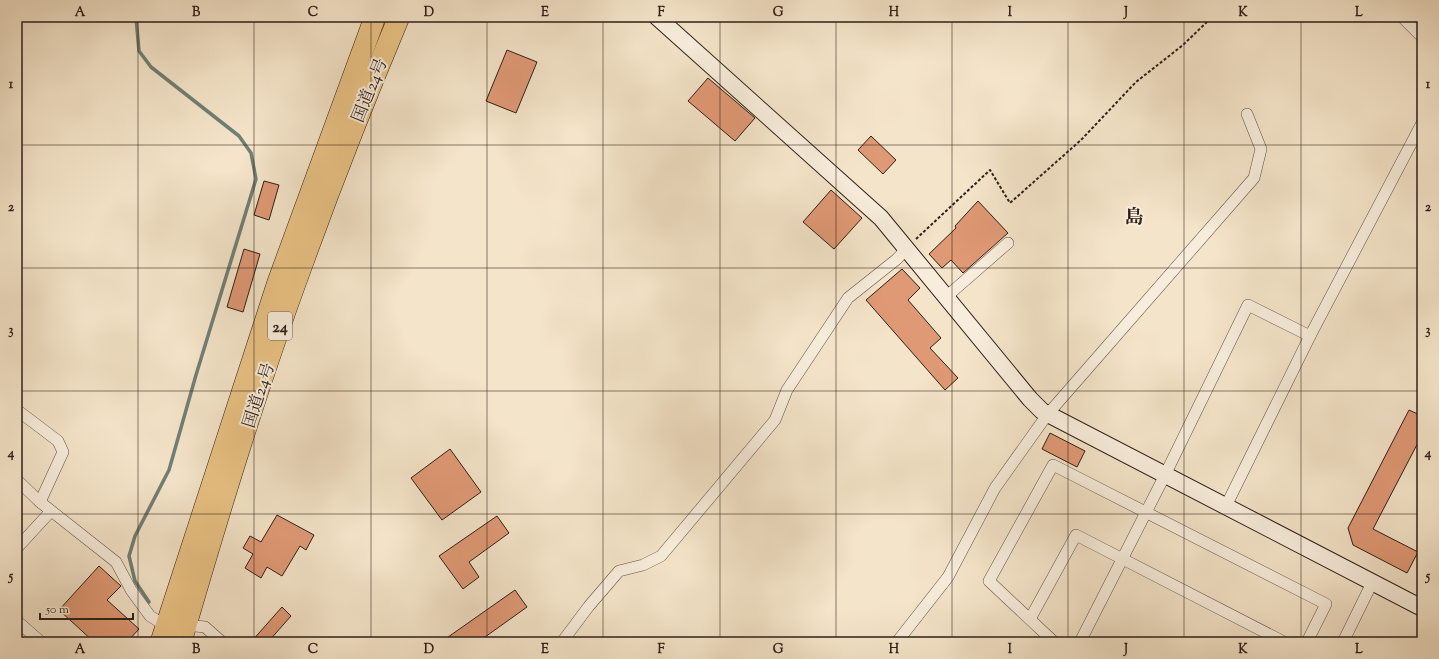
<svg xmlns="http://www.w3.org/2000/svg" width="1439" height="659" font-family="'Sorts Mill Goudy','Noto Serif JP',serif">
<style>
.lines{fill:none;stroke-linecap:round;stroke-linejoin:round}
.stream{stroke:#707f75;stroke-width:3.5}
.building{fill:#e09975;stroke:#2d1f18}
.street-casing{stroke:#5f5044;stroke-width:12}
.secondary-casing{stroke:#2d1f18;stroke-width:18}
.highway-casing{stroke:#2d1f18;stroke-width:22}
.path{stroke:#2d1f18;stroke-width:2;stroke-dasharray:3 2;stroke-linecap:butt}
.street{stroke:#f8eddc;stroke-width:11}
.secondary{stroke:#f8eddc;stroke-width:16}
.highway{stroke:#eac284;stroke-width:21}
.grid{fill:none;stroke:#2d1f18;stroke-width:1;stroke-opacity:0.55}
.labels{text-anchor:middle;stroke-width:4;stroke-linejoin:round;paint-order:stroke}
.shield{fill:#f8eddc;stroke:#6a5d53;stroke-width:1}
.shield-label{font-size:16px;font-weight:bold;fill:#2d1f18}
.street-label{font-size:17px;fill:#2d1f18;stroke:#f8eddc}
.quarter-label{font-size:19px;font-weight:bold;fill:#2d1f18;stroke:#f8eddc}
.neatline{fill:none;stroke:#2d1f18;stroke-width:1.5}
.grid-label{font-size:13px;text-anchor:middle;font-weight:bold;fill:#2d1f18}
</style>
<rect width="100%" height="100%" fill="#f4e4c9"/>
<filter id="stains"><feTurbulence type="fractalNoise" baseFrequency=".005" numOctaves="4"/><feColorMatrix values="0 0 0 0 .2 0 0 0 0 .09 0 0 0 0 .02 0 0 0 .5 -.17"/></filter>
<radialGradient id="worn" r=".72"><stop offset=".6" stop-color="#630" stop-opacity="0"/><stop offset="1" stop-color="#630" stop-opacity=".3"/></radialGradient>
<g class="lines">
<g class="stream">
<path d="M136,17L139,51L151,67L239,136L251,153L256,179L196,375L169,470L135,536L129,556L135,581L149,602"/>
<path d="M205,641L207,642"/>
</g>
</g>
<g class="building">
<path d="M507,50L537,62L516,113L486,101Z"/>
<path d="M708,78L755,118L735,141L688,101Z"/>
<path d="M871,136L896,160L883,174L858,150Z"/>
<path d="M264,181L279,185L269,220L254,215Z"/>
<path d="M831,190L862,218L834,249L803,222Z"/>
<path d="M978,201L1008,233L963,273L951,260L942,268L929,254L956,228L955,226Z"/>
<path d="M244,249L260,254L243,312L227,307Z"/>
<path d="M902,269L920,288L908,300L941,338L930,348L958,378L945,390L866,300Z"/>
<path d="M1409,410L1422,416V435L1373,529L1418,552L1407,573L1353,545L1348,528Z"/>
<path d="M1050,433L1085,451L1077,467L1042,449Z"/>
<path d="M450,449L481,492L442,520L411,478Z"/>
<path d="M277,515L314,535L306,550L300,546L282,576L267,567L261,578L245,568L253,554L243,548L250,536L261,542Z"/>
<path d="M497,516L509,533L469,562L479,577L463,589L439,556Z"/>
<path d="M99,566L121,586L107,600L139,629L127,642H94L59,610Z"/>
<path d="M515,590L527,607L478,642H441Z"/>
<path d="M282,607L291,616L268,642H251Z"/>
</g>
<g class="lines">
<g class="street-casing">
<g id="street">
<path d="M1402,17L1422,37"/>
<path d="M946,297L1008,243"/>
<path d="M17,410L58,441L63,452L40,502L116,562L131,590L150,616L166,626L186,625L205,627L222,642"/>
<path d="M17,480L40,502"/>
<path d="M1226,506L1310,336L1422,123"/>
<path d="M17,548L51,511"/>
<path d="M1030,619L1076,535L1284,642"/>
<path d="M17,621L41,642"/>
<path d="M562,642L589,606L619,571L643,565L661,556L775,420L787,390L848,298L897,259L907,248"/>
<path d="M897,642L948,577L995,488L1047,415L1254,178L1261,149L1247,114"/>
<path d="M1054,642L989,581L1053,465L1326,604L1307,642"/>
<path d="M1080,642L1165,475L1248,305L1310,336"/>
<path d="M1343,642L1372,583"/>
</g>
</g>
<g class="secondary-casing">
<path id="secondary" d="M657,17L881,218L1030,399L1042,411L1422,608"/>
</g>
<g class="highway-casing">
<g id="highway">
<path d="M161,642L278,282L375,17"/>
<path d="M181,642C218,515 257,386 303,262C333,179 365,98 399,17"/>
</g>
</g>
<path class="path" d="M916,239L990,170L1010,203L1081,140L1136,82L1183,45L1212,17"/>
<use href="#street" class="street"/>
<use href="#secondary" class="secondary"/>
<use href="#highway" class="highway"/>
</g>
<path class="grid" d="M138,17V642M254,17V642M371,17V642M487,17V642M603,17V642M720,17V642M836,17V642M952,17V642M1068,17V642M1184,17V642M1301,17V642M17,145H1422M17,268H1422M17,391H1422M17,514H1422"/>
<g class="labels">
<rect class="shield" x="268" y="312" width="24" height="28" rx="3"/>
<g class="shield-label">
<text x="280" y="332">24</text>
</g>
<g class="street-label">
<text transform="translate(369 90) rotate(-68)" y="6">国道24号</text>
<text transform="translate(258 395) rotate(-72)" y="6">国道24号</text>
</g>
<g class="quarter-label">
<text x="1134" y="223">島</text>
</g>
</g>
<rect width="1439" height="659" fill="none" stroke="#f4e4c9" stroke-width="44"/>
<path d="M40 613v6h93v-6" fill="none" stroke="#2d1f18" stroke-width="2"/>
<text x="46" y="613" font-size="12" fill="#2d1f18" stroke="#f8eddc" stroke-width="3" paint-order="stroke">50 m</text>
<rect x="22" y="22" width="1395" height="615" class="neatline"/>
<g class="grid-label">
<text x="80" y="16">A</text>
<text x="196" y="16">B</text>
<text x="313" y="16">C</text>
<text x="429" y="16">D</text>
<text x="545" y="16">E</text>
<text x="661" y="16">F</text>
<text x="778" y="16">G</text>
<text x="894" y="16">H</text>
<text x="1010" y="16">I</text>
<text x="1126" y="16">J</text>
<text x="1243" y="16">K</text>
<text x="1359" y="16">L</text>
<text x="11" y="88">1</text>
<text x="1428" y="88">1</text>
<text x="11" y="211">2</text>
<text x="1428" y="211">2</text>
<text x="11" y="334">3</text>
<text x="1428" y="334">3</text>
<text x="11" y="457">4</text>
<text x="1428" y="457">4</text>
<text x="11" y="580">5</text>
<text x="1428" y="580">5</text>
<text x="80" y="653">A</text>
<text x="196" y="653">B</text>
<text x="313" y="653">C</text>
<text x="429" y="653">D</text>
<text x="545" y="653">E</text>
<text x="661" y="653">F</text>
<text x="778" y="653">G</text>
<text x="894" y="653">H</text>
<text x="1010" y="653">I</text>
<text x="1126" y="653">J</text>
<text x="1243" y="653">K</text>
<text x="1359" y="653">L</text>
</g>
<rect width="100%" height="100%" filter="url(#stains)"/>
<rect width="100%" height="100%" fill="url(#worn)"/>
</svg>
